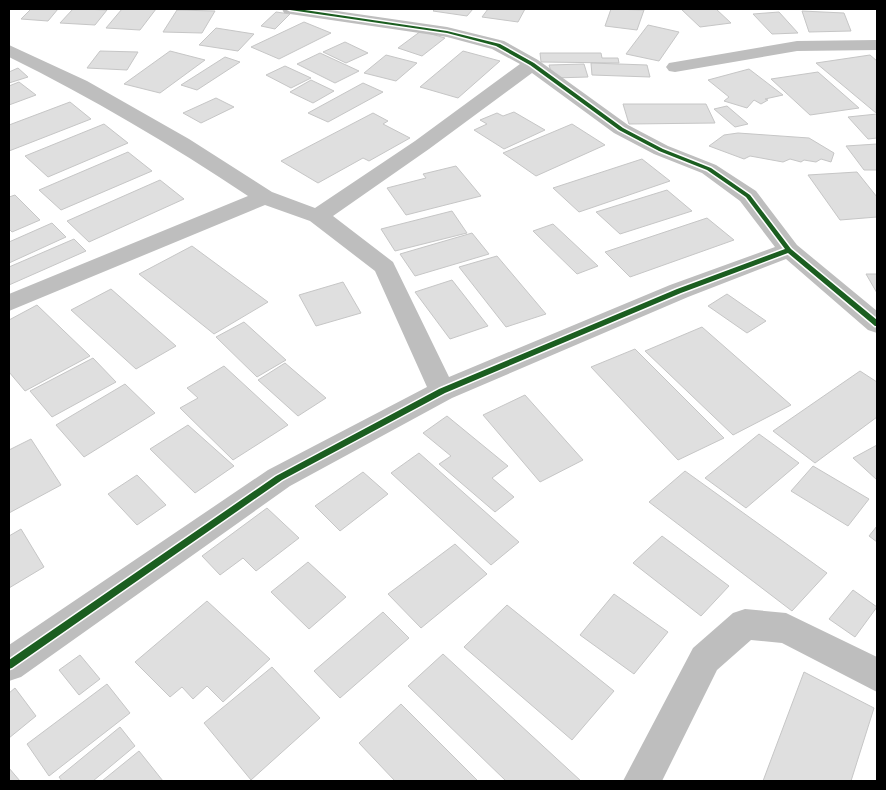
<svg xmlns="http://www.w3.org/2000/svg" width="886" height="790" font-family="Commissioner,sans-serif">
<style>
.building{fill:#dfdfdf;stroke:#c6c6c6}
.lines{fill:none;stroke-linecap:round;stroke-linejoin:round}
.minor{fill:#bebebe;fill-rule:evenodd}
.cycleway-casing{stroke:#fff;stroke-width:3}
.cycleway{fill:#1b5e20;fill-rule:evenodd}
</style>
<rect width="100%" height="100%" fill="#fff"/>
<g class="building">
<path d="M31,9H58L48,21L21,19Z"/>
<path d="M73,9H83L107,10L95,25L60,23Z"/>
<path d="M122,9H156L140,30L106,28Z"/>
<path d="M435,9H473L467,16L433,11Z"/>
<path d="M488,9H525L518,22L482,17Z"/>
<path d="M611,9L644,10L637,30L605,26Z"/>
<path d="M681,9H716L731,23L700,27Z"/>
<path d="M177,10L215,11L202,33L163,32Z"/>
<path d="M802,11L844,13L851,31L809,32Z"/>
<path d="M276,12L290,14L275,29L261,26Z"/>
<path d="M779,12L798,33L772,34L753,14Z"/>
<path d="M304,22L331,33L279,59L251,47Z"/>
<path d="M648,25L679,32L659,61L626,54Z"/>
<path d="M216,28L254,34L238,51L199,45Z"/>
<path d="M421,31L445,38L422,56L398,48Z"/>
<path d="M345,42L368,53L346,63L323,52Z"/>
<path d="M100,51L138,52L127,70L87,68Z"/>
<path d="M170,51L205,60L160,93L124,84Z"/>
<path d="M463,51L500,61L458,98L420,87Z"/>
<path d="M320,53L359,71L335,83L297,64Z"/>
<path d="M540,53H601L602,58H618L619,63L541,62Z"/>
<path d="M386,55L417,63L396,81L364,73Z"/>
<path d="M870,55L877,61L876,113L816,63Z"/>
<path d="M225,57L240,62L197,90L181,85Z"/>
<path d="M591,63L647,65L650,77L592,75Z"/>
<path d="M584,64L588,77L553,78L549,65Z"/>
<path d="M285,66L311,78L291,88L266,75Z"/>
<path d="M18,68L28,77L9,83V72Z"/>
<path d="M749,69L783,95L765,99L768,100L761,104L754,100L747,108L724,101L729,97L708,80Z"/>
<path d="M818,72L859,108L810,115L771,79Z"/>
<path d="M311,80L334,91L313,103L290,92Z"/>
<path d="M19,82L36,95L9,105V86Z"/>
<path d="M363,83L383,92L328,122L308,113Z"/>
<path d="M216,98L234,107L201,123L183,113Z"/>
<path d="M70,102L91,119L9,151V125Z"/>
<path d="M623,104H706L715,123L629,124Z"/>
<path d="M727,106L748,124L735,127L714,109Z"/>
<path d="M514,112L545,130L504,149L474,130L487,124L480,120L497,113L503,116Z"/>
<path d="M373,113L388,121L383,124L410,138L369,161L363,158L318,183L281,161Z"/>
<path d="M877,114V138L868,139L848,117Z"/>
<path d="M104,124L128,143L48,177L25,156Z"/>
<path d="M572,124L605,145L536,176L503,153Z"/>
<path d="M738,133L809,138L834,153L831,162L821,159L816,162L804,160L801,162L790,159L783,162L750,156L744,159L709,146L724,135Z"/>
<path d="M877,144V170H864L846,146Z"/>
<path d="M128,152L152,171L61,210L39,190Z"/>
<path d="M642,159L670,181L579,212L553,188Z"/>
<path d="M456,166L481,196L406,215L387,188L426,178L423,174Z"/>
<path d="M857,172L877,197V217L840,220L808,175Z"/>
<path d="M160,180L184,199L89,242L67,221Z"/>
<path d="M667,190L692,211L620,234L596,212Z"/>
<path d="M15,195L40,220L12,232L9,229V197Z"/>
<path d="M452,211L467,233L395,251L381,229Z"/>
<path d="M707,218L734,240L630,277L605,252Z"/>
<path d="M52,223L66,237L9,263V242Z"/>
<path d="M553,224L598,266L577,274L533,231Z"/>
<path d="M472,233L489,254L415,276L400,254Z"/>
<path d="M74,239L86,251L9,285V267Z"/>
<path d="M192,246L268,302L214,334L139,274Z"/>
<path d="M497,256L546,314L506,327L459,267Z"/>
<path d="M866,274H877V293Z"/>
<path d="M452,280L488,326L450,339L415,292Z"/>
<path d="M343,282L361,313L316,326L299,295Z"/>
<path d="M111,289L176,346L136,369L71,310Z"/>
<path d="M727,294L766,321L747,333L708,306Z"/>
<path d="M37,305L90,356L25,391L9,372V320Z"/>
<path d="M244,322L286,360L257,377L216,337Z"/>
<path d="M702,327L791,405L733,435L645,351Z"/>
<path d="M635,349L724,438L678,460L591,367Z"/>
<path d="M93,358L116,382L52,417L30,391Z"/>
<path d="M285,363L326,398L298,416L258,380Z"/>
<path d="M224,366L288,425L233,460L180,408L198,398L187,388Z"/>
<path d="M860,371L877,382V417L815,463L773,431Z"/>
<path d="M125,384L155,413L84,457L56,425Z"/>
<path d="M525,395L583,460L540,482L483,415Z"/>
<path d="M447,416L508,466L492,478L514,497L495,512L439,464L451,456L423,433Z"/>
<path d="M188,425L234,466L195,493L150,449Z"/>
<path d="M759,434L799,463L746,508L705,478Z"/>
<path d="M31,439L61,485L9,513V450Z"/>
<path d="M877,445V480L853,458Z"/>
<path d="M419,453L519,542L491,565L391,473Z"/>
<path d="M813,466L869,499L848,526L791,491Z"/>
<path d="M685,471L827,573L792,611L649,502Z"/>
<path d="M363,472L388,494L340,531L315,506Z"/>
<path d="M137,475L166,505L137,525L108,494Z"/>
<path d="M267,508L299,538L256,571L243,558L220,575L202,556Z"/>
<path d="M877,526V542L869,536Z"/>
<path d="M21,529L44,567L9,588V536Z"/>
<path d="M662,536L729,586L701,616L633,563Z"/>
<path d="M455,544L487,574L421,628L388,594Z"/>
<path d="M308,562L346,597L309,629L271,592Z"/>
<path d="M853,590L877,607L855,637L829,619Z"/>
<path d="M614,594L668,632L634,674L580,635Z"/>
<path d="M207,601L270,659L223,702L207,686L193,699L182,687L170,697L135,662Z"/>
<path d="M507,605L614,691L572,740L464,647Z"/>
<path d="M383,612L409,638L340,698L314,671Z"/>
<path d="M443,654L581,781H506L408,686Z"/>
<path d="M80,655L100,679L79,695L59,670Z"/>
<path d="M272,667L320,718L251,780L204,723Z"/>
<path d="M804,672L874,708L851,781H763Z"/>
<path d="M107,684L130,713L49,776L27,744Z"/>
<path d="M15,688L36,716L9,738V693Z"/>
<path d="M401,704L478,781H395L359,743Z"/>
<path d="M120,727L135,746L93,781H62L59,777Z"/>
<path d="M139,751L163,781H102Z"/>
<path d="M9,768L20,781H9Z"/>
</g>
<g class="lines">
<g class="minor">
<path d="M282,9H323L447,27L504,41L538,60L628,125L668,146L716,165L756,191L797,245L877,311V333L868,330L786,259L688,297L452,398L290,486L21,677L9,681V645L268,470L427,387L375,271L310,221L265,205L9,311V294L248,196C170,144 92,98 9,57V45L87,81L189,139L272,192L315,208L415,141L520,64L492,49L447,37L290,14L284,13ZM532,73L614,133L654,154L702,173L740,201L775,247L670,285L449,377L393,262L333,216L429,149Z"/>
<path d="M877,40V50L797,51L675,72L669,71L666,67L669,63L675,62L797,41Z"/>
<path d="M745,609L786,613L877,657V692L782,643L751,640L717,670L662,781H623L693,648L733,613Z"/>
</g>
<g class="cycleway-casing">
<path id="cycleway" d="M288,9H298L447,31L500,44L534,63L623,128L663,149L711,168L750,195L791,249L877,320V326H875L788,253L681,293L445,393L282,480L12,668L9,669V660L276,476L439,389L677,289L785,249L746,197L707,170L659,151L619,130L530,65L496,46L447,33L290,10Z"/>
</g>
<use href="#cycleway" class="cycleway"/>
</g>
<rect width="886" height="790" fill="none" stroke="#000000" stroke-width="20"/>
</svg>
